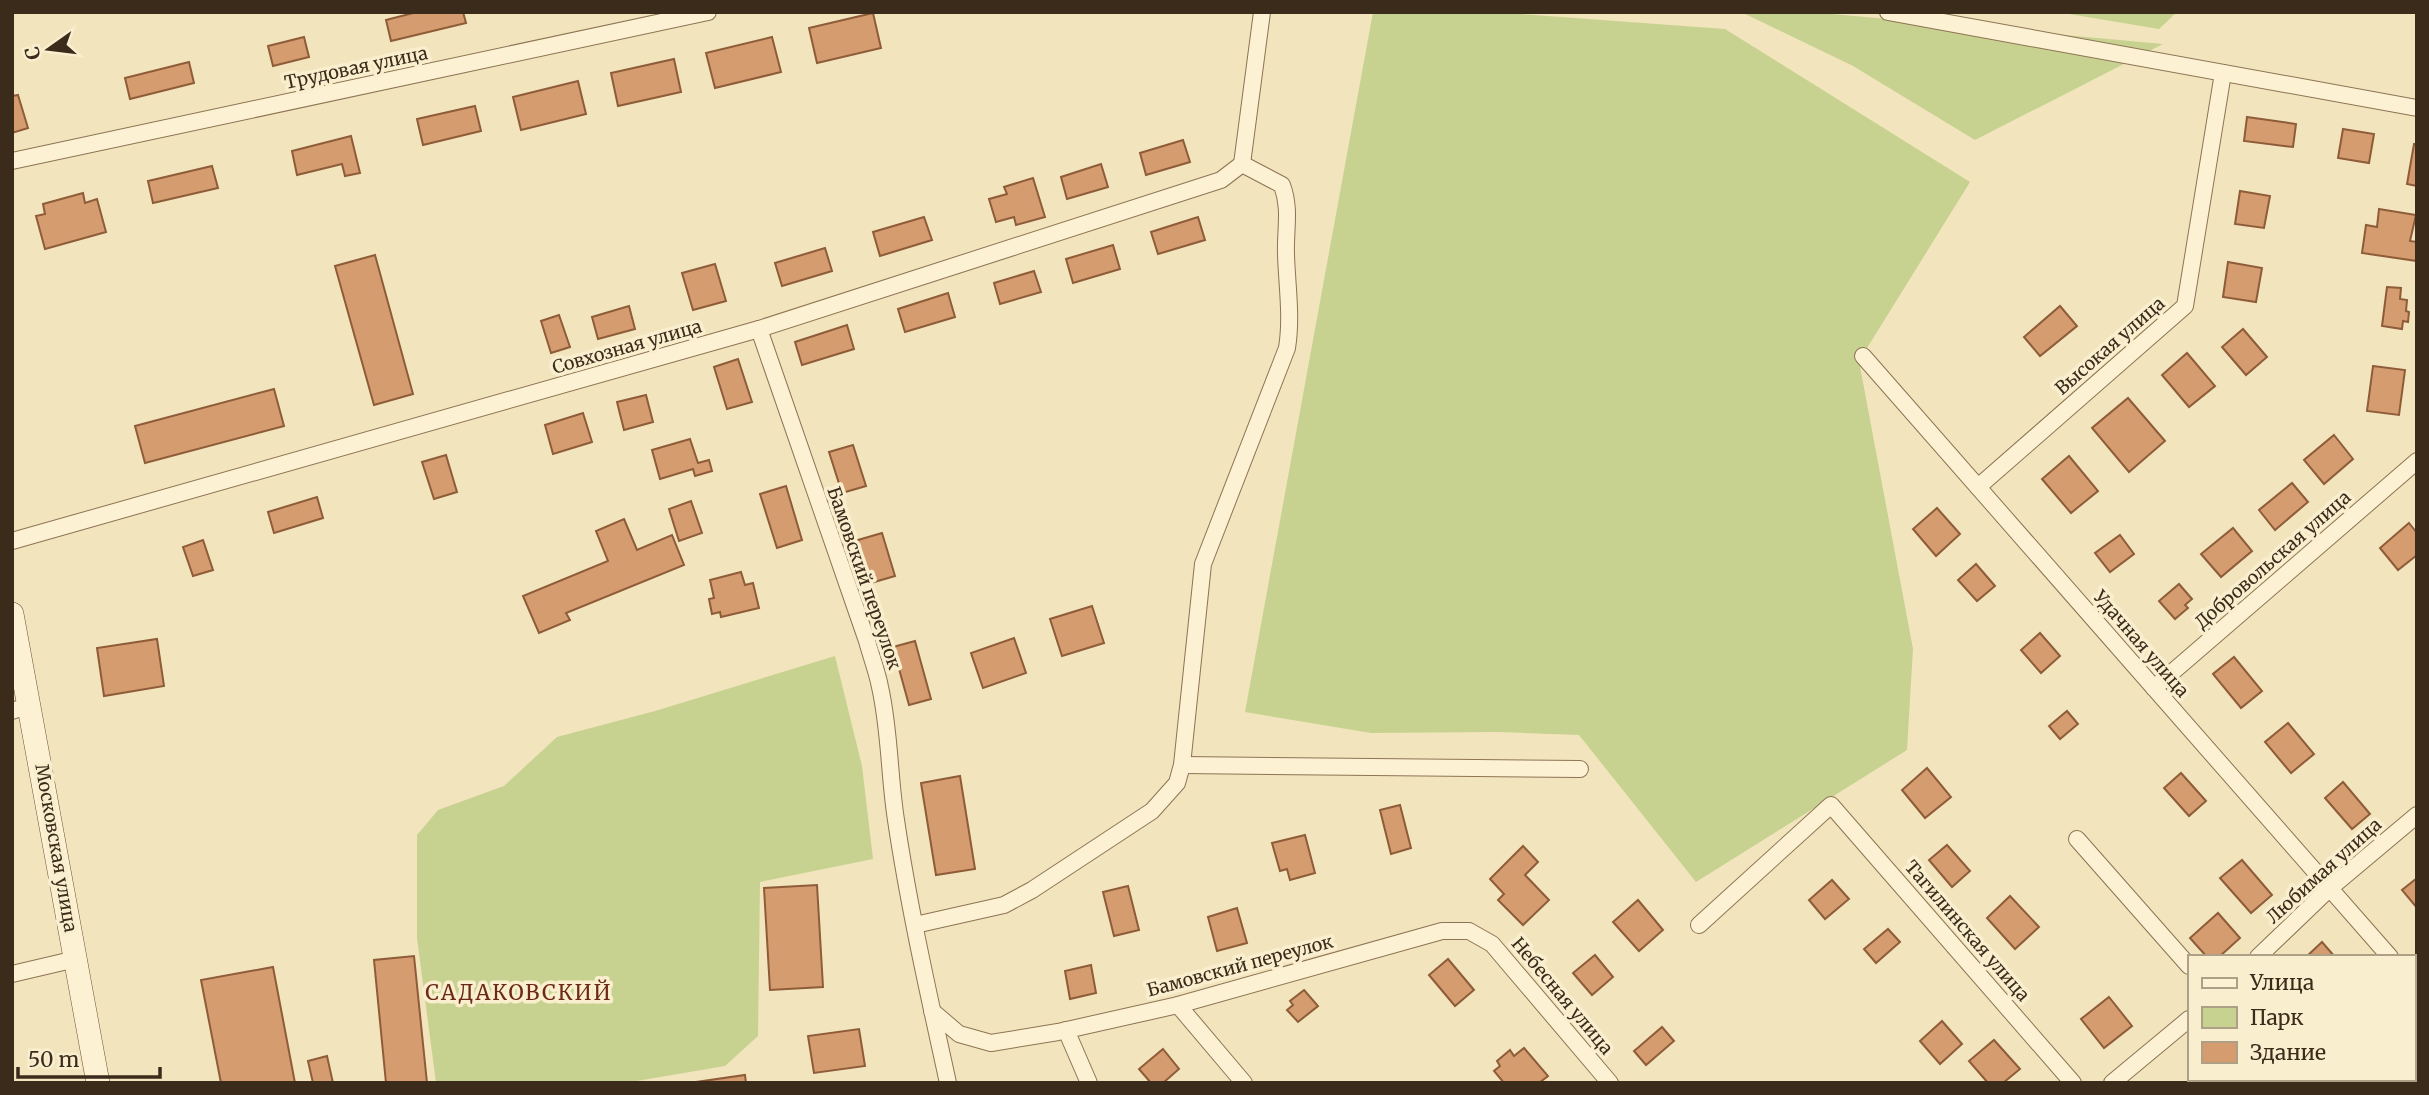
<svg xmlns="http://www.w3.org/2000/svg" width="2429" height="1095" font-family="Merriweather,serif">
<style>
.green{fill:#c8d290}
.building{fill:#d59c6f;stroke:#8e5c38;stroke-width:2}
.lines{fill:none;stroke-linecap:round;stroke-linejoin:round}
.minor-casing{stroke:#8d7454;stroke-width:18}
.secondary-casing{stroke:#6e5438;stroke-width:24}
.minor{stroke:#fcf1d2;stroke-width:16}
.secondary{stroke:#fcf1d2;stroke-width:23}
.labels{text-anchor:middle;stroke-width:7;stroke-linejoin:round;paint-order:stroke}
.street-label{font-size:18px;fill:#3a2b1b;stroke:#f9eece}
.quarter-label{font-size:21px;letter-spacing:2px;fill:#6c2915;stroke:#f9eece}
</style>
<rect width="100%" height="100%" fill="#f2e4bd"/>
<g class="green">
<path d="M1373,12H1495L1725,29L1970,182L1859,361L1913,649L1907,750L1696,882L1579,735L1497,732L1371,733L1245,712Z"/>
<path d="M1741,12H1810L2163,44L1975,140L1853,66Z"/>
<path d="M2057,12H2177L2159,29Z"/>
<path d="M835,656L862,766L873,859L760,882L758,1036L725,1066L625,1083H436L417,938V835L438,810L504,786L557,737L655,711Z"/>
</g>
<g class="building">
<path d="M417,12H463L466,23L391,41L386,20Z"/>
<path d="M873,13L881,48L817,63L809,28Z"/>
<path d="M304,37L309,57L273,66L268,46Z"/>
<path d="M772,37L781,72L715,88L706,53Z"/>
<path d="M674,59L681,92L618,106L611,73Z"/>
<path d="M189,62L194,83L130,99L125,78Z"/>
<path d="M578,81L586,114L521,130L513,97Z"/>
<path d="M18,95L28,128L12,133V96Z"/>
<path d="M475,106L481,131L423,145L417,119Z"/>
<path d="M2247,117L2296,124L2293,147L2244,141Z"/>
<path d="M2343,129L2374,134L2369,163L2338,158Z"/>
<path d="M351,136L360,173L345,176L342,164L297,175L292,151Z"/>
<path d="M1183,140L1190,162L1146,175L1140,153Z"/>
<path d="M2414,144L2417,145V186L2407,184Z"/>
<path d="M1101,164L1108,187L1067,199L1061,177Z"/>
<path d="M212,166L218,188L153,203L148,181Z"/>
<path d="M1033,178L1045,217L1016,225L1014,217L996,222L989,199L1007,194L1004,187Z"/>
<path d="M2240,191L2270,196L2264,228L2235,224Z"/>
<path d="M83,193L85,203L97,199L106,232L45,249L36,216L45,214L43,204Z"/>
<path d="M2379,209L2416,215L2410,241L2417,242V261L2362,253L2366,225L2377,227Z"/>
<path d="M924,217L932,240L880,256L873,232Z"/>
<path d="M1198,217L1205,240L1158,254L1151,232Z"/>
<path d="M1113,245L1120,269L1073,283L1066,259Z"/>
<path d="M825,248L832,271L782,286L775,263Z"/>
<path d="M375,255L413,394L374,405L335,266Z"/>
<path d="M2228,262L2262,268L2256,302L2223,297Z"/>
<path d="M715,264L726,301L693,310L682,273Z"/>
<path d="M1034,271L1041,292L1000,304L994,283Z"/>
<path d="M2387,287L2401,288L2400,299L2407,300L2406,311L2409,312L2408,322L2403,321L2402,329L2382,326Z"/>
<path d="M948,293L955,317L905,332L898,309Z"/>
<path d="M629,306L635,329L598,339L592,317Z"/>
<path d="M2060,306L2077,326L2040,356L2024,337Z"/>
<path d="M559,315L570,347L551,353L541,321Z"/>
<path d="M847,325L854,349L802,365L795,342Z"/>
<path d="M2243,329L2267,357L2246,375L2222,347Z"/>
<path d="M2187,353L2215,386L2189,407L2162,375Z"/>
<path d="M738,359L752,402L727,409L714,367Z"/>
<path d="M2373,366L2405,370L2399,415L2367,411Z"/>
<path d="M274,389L284,426L145,463L135,426Z"/>
<path d="M646,395L653,422L624,430L617,402Z"/>
<path d="M2128,398L2165,441L2129,472L2092,428Z"/>
<path d="M583,413L592,442L553,454L545,425Z"/>
<path d="M2334,435L2353,459L2324,484L2304,460Z"/>
<path d="M690,439L698,463L709,460L712,471L695,476L693,469L660,479L652,450Z"/>
<path d="M853,445L866,486L842,493L829,452Z"/>
<path d="M446,455L457,492L434,499L422,462Z"/>
<path d="M2069,456L2098,491L2071,513L2042,479Z"/>
<path d="M2292,483L2308,502L2275,530L2259,510Z"/>
<path d="M786,486L802,540L777,548L760,494Z"/>
<path d="M317,497L323,518L274,533L268,512Z"/>
<path d="M691,501L702,533L679,541L669,509Z"/>
<path d="M1937,508L1960,534L1936,556L1913,529Z"/>
<path d="M624,519L637,550L672,535L684,565L566,613L570,620L539,633L523,596L608,561L596,531Z"/>
<path d="M2409,523L2417,533V555L2398,570L2380,548Z"/>
<path d="M2233,528L2252,551L2221,577L2201,554Z"/>
<path d="M882,533L895,576L871,583L858,540Z"/>
<path d="M2120,535L2134,554L2110,572L2095,553Z"/>
<path d="M203,540L213,570L193,576L183,547Z"/>
<path d="M1976,564L1995,586L1977,601L1958,580Z"/>
<path d="M741,572L745,585L753,583L759,608L721,617L720,612L712,614L709,599L714,598L710,580Z"/>
<path d="M2179,584L2192,599L2185,605L2188,608L2175,619L2159,601Z"/>
<path d="M1092,606L1104,643L1062,656L1050,619Z"/>
<path d="M2040,633L2060,656L2041,673L2021,650Z"/>
<path d="M1014,638L1026,673L983,688L971,653Z"/>
<path d="M157,639L164,686L104,696L97,648Z"/>
<path d="M915,641L931,699L909,705L893,647Z"/>
<path d="M2234,657L2262,691L2241,708L2213,674Z"/>
<path d="M2067,711L2078,724L2060,739L2049,726Z"/>
<path d="M2288,723L2314,754L2291,773L2265,742Z"/>
<path d="M1927,768L1951,797L1925,818L1902,790Z"/>
<path d="M2181,773L2206,801L2189,816L2164,788Z"/>
<path d="M960,776L975,869L936,875L921,783Z"/>
<path d="M2343,782L2370,814L2352,829L2325,798Z"/>
<path d="M1400,805L1411,848L1391,854L1380,810Z"/>
<path d="M1305,835L1315,873L1290,880L1287,869L1280,871L1272,843Z"/>
<path d="M1947,845L1970,871L1952,887L1929,860Z"/>
<path d="M1523,846L1538,862L1525,875L1549,900L1523,925L1498,900L1504,894L1490,879Z"/>
<path d="M2242,860L2272,895L2251,913L2220,878Z"/>
<path d="M2417,878V908L2402,890Z"/>
<path d="M1832,880L1849,899L1825,919L1809,900Z"/>
<path d="M817,885L823,987L770,990L764,888Z"/>
<path d="M1128,886L1139,930L1114,936L1103,892Z"/>
<path d="M2010,896L2039,927L2015,949L1987,918Z"/>
<path d="M1638,900L1663,930L1639,951L1613,922Z"/>
<path d="M1237,908L1247,943L1217,951L1208,917Z"/>
<path d="M2218,913L2240,938L2219,957H2207L2190,938Z"/>
<path d="M1888,929L1900,942L1876,963L1864,949Z"/>
<path d="M2322,942L2335,957H2306Z"/>
<path d="M1595,955L1613,977L1592,995L1573,973Z"/>
<path d="M414,956L427,1083H386L374,960Z"/>
<path d="M1448,959L1474,990L1455,1006L1429,975Z"/>
<path d="M1091,965L1096,993L1070,999L1065,971Z"/>
<path d="M273,967L295,1083H221L201,980Z"/>
<path d="M1304,990L1318,1006L1298,1022L1287,1010L1293,1005L1290,1001Z"/>
<path d="M2109,997L2132,1026L2104,1048L2081,1019Z"/>
<path d="M1942,1021L1962,1044L1940,1064L1920,1041Z"/>
<path d="M1662,1027L1674,1041L1646,1065L1634,1051Z"/>
<path d="M859,1029L865,1066L814,1073L808,1036Z"/>
<path d="M1994,1040L2020,1069L2003,1083H1988L1969,1061Z"/>
<path d="M1524,1048L1548,1076L1539,1083H1504L1494,1071L1500,1066L1497,1061L1510,1050L1514,1056Z"/>
<path d="M1163,1049L1179,1069L1163,1083H1151L1139,1069Z"/>
<path d="M2413,1051L2417,1055V1083H2399L2396,1079H2413Z"/>
<path d="M327,1056L333,1083H313L308,1061Z"/>
<path d="M745,1075L746,1083H689Z"/>
</g>
<g class="lines">
<g class="minor-casing">
<g id="minor">
<path d="M1888,12L2417,108"/>
<path d="M12,161L708,12"/>
<path d="M1242,164L1262,12"/>
<path d="M759,329L867,641C871,656 877,671 880,687C890,731 889,776 896,820C909,908 929,996 948,1083"/>
<path d="M1863,356L2390,957"/>
<path d="M1978,487L2185,306L2223,73"/>
<path d="M12,541L759,329L1221,180L1242,164"/>
<path d="M2154,688L2417,461"/>
<path d="M12,711L30,705"/>
<path d="M1182,765L1580,769"/>
<path d="M2077,839L2189,966"/>
<path d="M915,925L1004,905L1032,890L1152,811L1177,783L1182,765L1203,564L1287,348C1292,317 1287,286 1286,255C1285,229 1291,210 1282,185L1242,164"/>
<path d="M1699,925L1831,805L2073,1083"/>
<path d="M2258,957L2330,888L2417,815"/>
<path d="M12,974L76,959"/>
<path d="M2413,983L2417,987"/>
<path d="M1178,1005L1244,1083"/>
<path d="M932,1011L959,1034L991,1043L1058,1032L1178,1005L1442,931H1469L1492,944L1610,1083"/>
<path d="M1066,1030L1089,1083"/>
<path d="M2274,1079L2277,1083"/>
<path d="M2112,1083L2189,1019"/>
</g>
</g>
<g class="secondary-casing">
<path id="secondary" d="M12,614L98,1083"/>
</g>
<use href="#minor" class="minor"/>
<use href="#secondary" class="secondary"/>
</g>
<g class="labels">
<g class="street-label">
<text transform="translate(356 68) rotate(-12)" y="6">Трудовая улица</text>
<text transform="translate(2110 346) rotate(-41)" y="6">Высокая улица</text>
<text transform="translate(627 347) rotate(-16)" y="6">Совхозная улица</text>
<text transform="translate(2273 560) rotate(-41)" y="6">Добровольская улица</text>
<text transform="translate(864 578) rotate(71)" y="6">Бамовский переулок</text>
<text transform="translate(2141 644) rotate(49)" y="6">Удачная улица</text>
<text transform="translate(56 848) rotate(80)" y="6">Московская улица</text>
<text transform="translate(2324 871) rotate(-42)" y="6">Любимая улица</text>
<text transform="translate(1967 931) rotate(49)" y="6">Тагилинская улица</text>
<text transform="translate(1240 966) rotate(-15)" y="6">Бамовский переулок</text>
<text transform="translate(1562 996) rotate(50)" y="6">Небесная улица</text>
</g>
<g class="quarter-label">
<text x="519" y="1000">САДАКОВСКИЙ</text>
</g>
</g>
<rect width="2429" height="1095" fill="none" stroke="#3a2b1b" stroke-width="28"/>
<rect x="2188" y="955" width="228" height="126" fill="#f9eece" stroke="#ada086" stroke-width="2"/>
<rect x="2202" y="978" width="35" height="10" fill="#fcf1d2" stroke="#ada086" stroke-width="2"/>
<text x="2250" y="990" font-size="21" fill="#3a2b1b">Улица</text>
<rect x="2202" y="1007" width="35" height="21" fill="#c8d290" stroke="#ada086" stroke-width="2"/>
<text x="2250" y="1025" font-size="21" fill="#3a2b1b">Парк</text>
<rect x="2202" y="1042" width="35" height="21" fill="#d59c6f" stroke="#ada086" stroke-width="2"/>
<text x="2250" y="1060" font-size="21" fill="#3a2b1b">Здание</text>
<g transform="translate(49 49) rotate(256)" stroke="#f9eece" stroke-width="5" paint-order="stroke">
<path d="M0-5L12 26L0 18L-12 26Z" fill="#3a2b1b"/>
<text y="-10" font-size="19" font-weight="bold" text-anchor="middle" fill="#3a2b1b">С</text>
</g>
<path d="M18 1067v10h142v-10" fill="none" stroke="#3a2b1b" stroke-width="3.5"/>
<text x="28" y="1067" font-size="21" fill="#3a2b1b" stroke="#f9eece" stroke-width="5" paint-order="stroke">50 m</text>
</svg>
